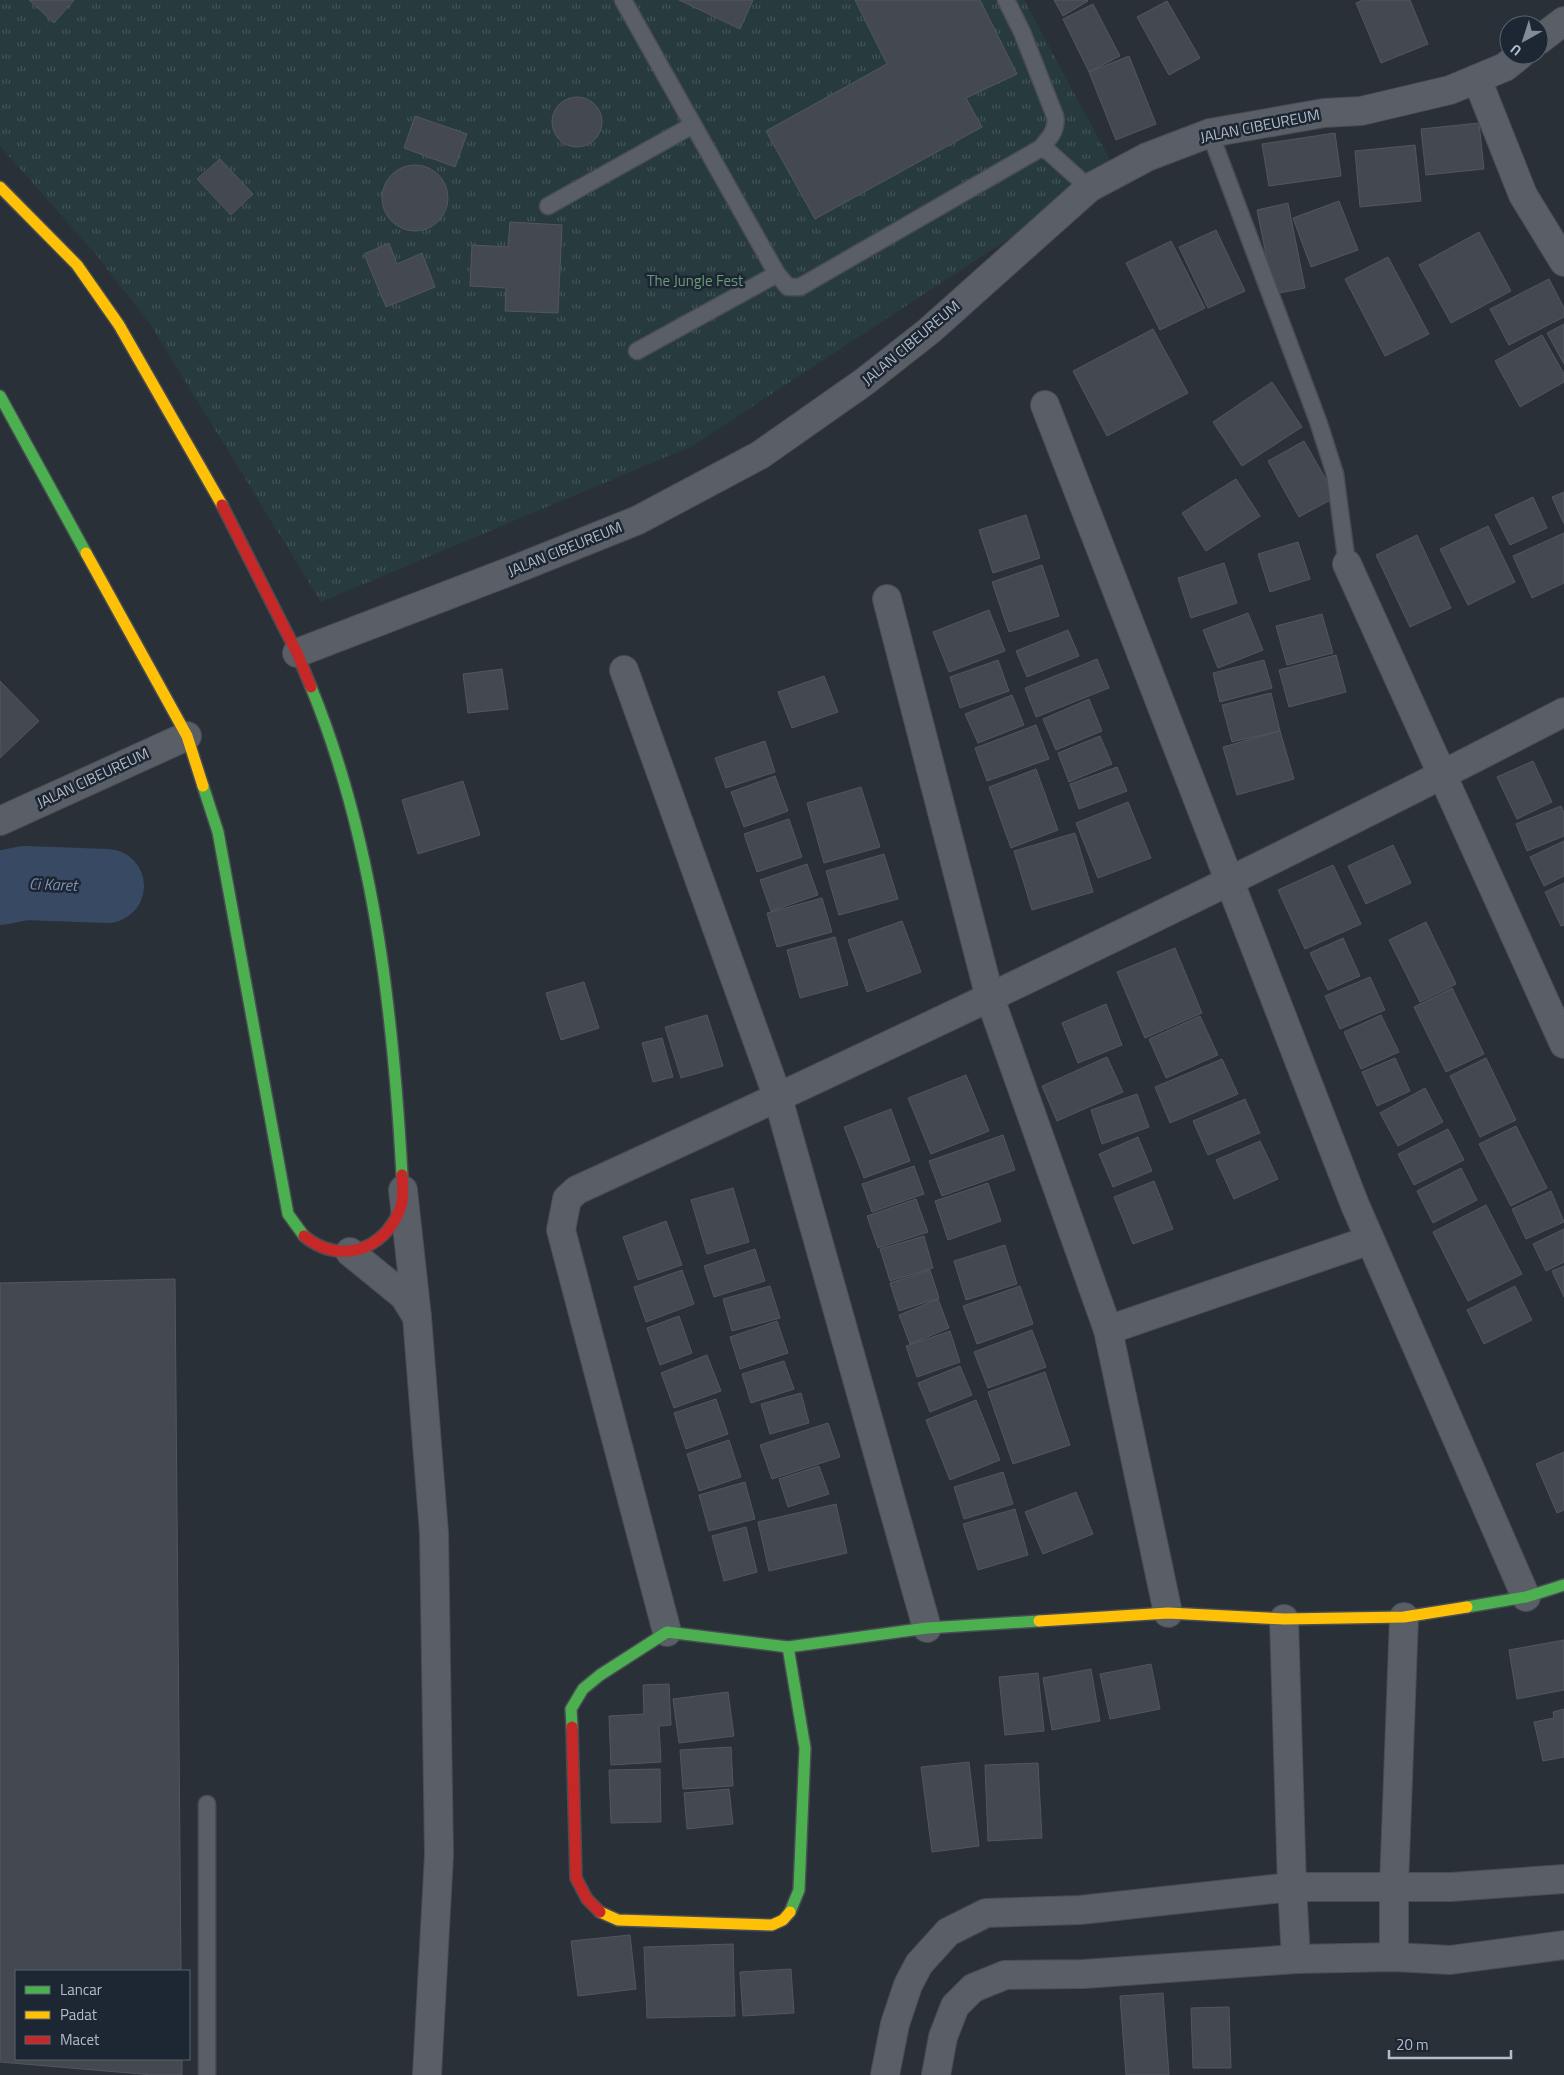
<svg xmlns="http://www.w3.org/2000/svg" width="1564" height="2075" font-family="'Titillium Web',sans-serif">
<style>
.park{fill:url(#park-tufts);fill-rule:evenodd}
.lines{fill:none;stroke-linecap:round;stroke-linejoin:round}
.river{stroke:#384963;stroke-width:74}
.building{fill:#444950;stroke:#52575f}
.lane-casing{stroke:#484c53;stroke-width:19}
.street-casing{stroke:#484c53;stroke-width:30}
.fast-casing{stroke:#484c53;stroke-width:14}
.slow-casing{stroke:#484c53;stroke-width:14}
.jam-casing{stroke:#484c53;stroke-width:14}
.lane{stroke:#5a5e66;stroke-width:16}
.street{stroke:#5a5e66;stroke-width:28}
.fast{stroke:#4caf50;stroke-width:11}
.slow{stroke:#ffc107;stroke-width:11}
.jam{stroke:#c62828;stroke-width:11}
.labels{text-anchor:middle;stroke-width:5;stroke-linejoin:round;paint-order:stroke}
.street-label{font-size:15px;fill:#b4bcc9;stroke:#1d2633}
.park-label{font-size:15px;fill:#6b9a76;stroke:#1d2633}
.water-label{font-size:16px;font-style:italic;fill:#7c92b1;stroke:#1d2633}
</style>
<defs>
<pattern id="park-tufts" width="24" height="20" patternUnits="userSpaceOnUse" patternTransform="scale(1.25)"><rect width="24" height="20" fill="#273a3e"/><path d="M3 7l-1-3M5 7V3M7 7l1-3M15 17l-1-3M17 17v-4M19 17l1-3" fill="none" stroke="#445559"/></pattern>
</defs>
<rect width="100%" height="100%" fill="#2a3038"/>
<path class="park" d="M0,0H679L740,29L753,0H855L887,64L766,131L815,219L982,127L966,98L1016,74L980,0H1024L1115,169L692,446L321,602L150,324L98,257L0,146ZM580,97C597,104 608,119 597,136C594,142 588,145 581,146C545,151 541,100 580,97ZM220,159L253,194L231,215L197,179ZM416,165C439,172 459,191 443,216C439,222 432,226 425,229C385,245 359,175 416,165ZM510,222L506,288L470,286L473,245L508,247ZM389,243L397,264L422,254L435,287L386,307L364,254Z"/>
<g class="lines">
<path class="river" d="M0,888L25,883L107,886"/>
</g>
<g class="building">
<path d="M29,0H74L54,23Z"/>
<path d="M679,0H753L740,29Z"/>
<path d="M855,0H980L1017,74L966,98L982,127L815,219L766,131L887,64Z"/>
<path d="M1054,0H1087L1088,1L1063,16Z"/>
<path d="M1363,0H1410L1428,44L1381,63L1356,3Z"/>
<path d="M1167,1L1200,58L1169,75L1137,17Z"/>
<path d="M1093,4L1120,56L1089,72L1063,19Z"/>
<path d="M1129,56L1156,124L1116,140L1089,72Z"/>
<circle cx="577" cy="122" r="25"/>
<path d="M415,116L467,134L455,167L404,148Z"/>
<path d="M1479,123L1484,169L1426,175L1421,129Z"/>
<path d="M1335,133L1341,176L1269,186L1262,144Z"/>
<path d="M1415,145L1421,201L1360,207L1355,151Z"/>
<path d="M220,159L253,194L231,215L197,179Z"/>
<circle cx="415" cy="198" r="33"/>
<path d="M1339,201L1358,250L1311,267L1293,218Z"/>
<path d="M1288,203L1305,288L1274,294L1257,210Z"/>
<path d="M510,222L562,225L558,313L505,311L506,288L470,286L472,245L508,247Z"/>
<path d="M1216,230L1245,291L1208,308L1179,247Z"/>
<path d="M1479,232L1511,291L1451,323L1419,265Z"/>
<path d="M1171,241L1205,308L1160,330L1126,263Z"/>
<path d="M389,243L397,264L422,253L435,287L386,307L364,254Z"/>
<path d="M1388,257L1429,334L1385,356L1345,279Z"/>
<path d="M1549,279L1564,308V317L1509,345L1490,309Z"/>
<path d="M1564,324V364L1547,333Z"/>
<path d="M1153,329L1188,393L1107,436L1073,371Z"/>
<path d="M1542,335L1564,374V382L1520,407L1495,361Z"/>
<path d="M1272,382L1302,427L1242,466L1213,422Z"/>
<path d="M1304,441L1336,497L1299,517L1268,461Z"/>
<path d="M1236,479L1260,516L1206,551L1182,513Z"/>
<path d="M1564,492V524L1552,497Z"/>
<path d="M1533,497L1547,528L1510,545L1495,515Z"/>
<path d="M1026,515L1040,558L993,573L979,530Z"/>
<path d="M1488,526L1515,582L1468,605L1440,549Z"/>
<path d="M1564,533V583L1532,598L1513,556Z"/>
<path d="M1417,535L1451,608L1410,627L1376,555Z"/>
<path d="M1298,542L1310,579L1270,592L1258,554Z"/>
<path d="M1224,563L1237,603L1191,618L1178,578Z"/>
<path d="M1042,565L1059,616L1009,632L992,582Z"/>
<path d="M989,610L1005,651L949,672L933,632Z"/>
<path d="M1248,613L1263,650L1218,668L1203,630Z"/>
<path d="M1322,614L1333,653L1287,665L1276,626Z"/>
<path d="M1068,630L1079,656L1027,677L1016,651Z"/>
<path d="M1336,655L1346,692L1289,707L1279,670Z"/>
<path d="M1097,659L1109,688L1036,717L1025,688Z"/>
<path d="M998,660L1009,691L960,708L950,677Z"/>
<path d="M1264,660L1272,688L1220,702L1213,673Z"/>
<path d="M502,669L508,709L468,713L463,674Z"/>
<path d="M824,676L838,712L792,728L778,692Z"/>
<path d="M0,681L39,721L0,758Z"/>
<path d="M1271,693L1280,731L1232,742L1222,705Z"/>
<path d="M1012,695L1024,725L978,743L965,714Z"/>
<path d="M1089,699L1102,731L1056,750L1043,719Z"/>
<path d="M1036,725L1049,759L987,781L975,748Z"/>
<path d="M1280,731L1294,779L1237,795L1223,747Z"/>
<path d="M1100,736L1112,764L1069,782L1058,753Z"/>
<path d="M765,741L775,772L726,788L715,758Z"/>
<path d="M1533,761L1552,802L1517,819L1497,777Z"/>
<path d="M1117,767L1127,791L1079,809L1070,784Z"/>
<path d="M1036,769L1058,830L1011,848L989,787Z"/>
<path d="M775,776L788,811L744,827L731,792Z"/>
<path d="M463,781L480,835L418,854L402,800Z"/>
<path d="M861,787L880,847L824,863L807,803Z"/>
<path d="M1128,802L1151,858L1098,878L1076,823Z"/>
<path d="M1561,806L1564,813V836L1527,851L1516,824Z"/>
<path d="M789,819L802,857L757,872L744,834Z"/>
<path d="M1075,833L1093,892L1032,910L1014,851Z"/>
<path d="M1564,841V876L1544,886L1530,857Z"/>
<path d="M1393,845L1411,883L1366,904L1348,866Z"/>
<path d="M884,854L898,899L839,915L826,871Z"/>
<path d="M807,864L818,895L771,911L760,880Z"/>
<path d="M1333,865L1361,924L1305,949L1278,890Z"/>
<path d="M1564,883V925L1561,926L1545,892Z"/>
<path d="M822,898L832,932L777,947L767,913Z"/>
<path d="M902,921L921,972L867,992L848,940Z"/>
<path d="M1426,922L1456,984L1420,1002L1389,940Z"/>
<path d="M835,937L848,985L800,998L787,950Z"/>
<path d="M1343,938L1360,976L1328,990L1310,953Z"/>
<path d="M1175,948L1202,1013L1145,1038L1117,972Z"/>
<path d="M1370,977L1385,1010L1340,1029L1325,996Z"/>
<path d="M584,982L599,1028L561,1040L546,993Z"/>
<path d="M1452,988L1484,1054L1446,1072L1414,1007Z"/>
<path d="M1106,1004L1122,1045L1078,1063L1062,1023Z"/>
<path d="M707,1015L723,1066L681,1078L665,1027Z"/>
<path d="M1381,1015L1399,1052L1361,1069L1344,1032Z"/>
<path d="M1200,1016L1218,1055L1166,1078L1149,1039Z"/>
<path d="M662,1038L673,1077L653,1082L642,1043Z"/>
<path d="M1107,1057L1123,1092L1057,1121L1042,1086Z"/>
<path d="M1395,1058L1410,1091L1377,1106L1362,1072Z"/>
<path d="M1486,1058L1516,1120L1480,1137L1450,1076Z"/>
<path d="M1222,1059L1238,1094L1170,1123L1155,1087Z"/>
<path d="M966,1075L989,1131L931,1154L908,1098Z"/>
<path d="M1425,1088L1443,1122L1398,1146L1380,1113Z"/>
<path d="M1137,1094L1149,1127L1102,1144L1091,1110Z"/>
<path d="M1245,1099L1260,1133L1208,1155L1193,1121Z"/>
<path d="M891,1109L910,1161L864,1178L844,1127Z"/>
<path d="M1516,1126L1547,1188L1511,1206L1479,1144Z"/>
<path d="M1448,1129L1464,1160L1414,1185L1398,1154Z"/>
<path d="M1003,1135L1015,1170L942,1196L929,1161Z"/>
<path d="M1138,1137L1152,1171L1113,1187L1099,1154Z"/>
<path d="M1260,1141L1278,1179L1234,1199L1216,1160Z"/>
<path d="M914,1166L924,1194L872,1212L862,1184Z"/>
<path d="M1461,1168L1477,1200L1433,1223L1417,1191Z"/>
<path d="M1154,1181L1173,1229L1133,1244L1114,1197Z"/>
<path d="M988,1183L1001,1221L948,1240L935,1201Z"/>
<path d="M733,1188L749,1242L707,1254L691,1200Z"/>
<path d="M1551,1191L1564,1222L1526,1239L1512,1209Z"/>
<path d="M916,1199L928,1232L878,1248L867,1216Z"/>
<path d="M1486,1205L1522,1274L1468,1301L1433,1232Z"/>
<path d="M666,1221L682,1265L638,1280L623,1237Z"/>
<path d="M1564,1229V1262L1546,1271L1533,1244Z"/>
<path d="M924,1236L933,1268L890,1281L880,1249Z"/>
<path d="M1005,1245L1017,1284L966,1300L954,1261Z"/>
<path d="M755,1249L765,1281L714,1297L704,1266Z"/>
<path d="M1564,1266V1297L1552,1271Z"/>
<path d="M682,1270L694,1304L646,1322L634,1287Z"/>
<path d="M930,1270L939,1298L899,1311L890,1283Z"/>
<path d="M175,1279L181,1971H16V2059H182V2075H153L0,2062V1283Z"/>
<path d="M770,1286L780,1318L732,1331L723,1299Z"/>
<path d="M1020,1286L1033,1324L977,1344L963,1306Z"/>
<path d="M1515,1286L1532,1320L1484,1344L1467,1310Z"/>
<path d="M938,1299L949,1328L910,1344L899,1315Z"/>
<path d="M679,1316L692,1353L660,1365L647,1328Z"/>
<path d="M777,1321L788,1353L740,1369L730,1337Z"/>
<path d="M1032,1330L1046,1367L988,1388L974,1352Z"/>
<path d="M950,1331L960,1362L917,1377L906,1346Z"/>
<path d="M707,1355L721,1391L674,1408L661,1373Z"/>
<path d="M784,1361L794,1389L751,1403L742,1374Z"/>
<path d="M960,1366L972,1395L930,1412L918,1383Z"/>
<path d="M1045,1372L1070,1445L1013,1464L988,1392Z"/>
<path d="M801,1393L809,1423L770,1434L761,1404Z"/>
<path d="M716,1399L728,1434L686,1449L674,1413Z"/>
<path d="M976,1400L1000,1460L950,1480L926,1420Z"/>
<path d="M828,1423L840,1457L772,1479L760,1445Z"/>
<path d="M729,1440L741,1477L699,1491L687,1454Z"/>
<path d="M1564,1452V1510L1557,1513L1536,1464Z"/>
<path d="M819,1466L829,1494L788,1507L779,1479Z"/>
<path d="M1003,1472L1013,1504L964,1519L954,1487Z"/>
<path d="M745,1482L755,1519L709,1531L699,1495Z"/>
<path d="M1076,1492L1093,1534L1043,1554L1025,1512Z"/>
<path d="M836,1504L847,1553L769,1571L758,1522Z"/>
<path d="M1015,1509L1028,1555L978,1570L963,1524Z"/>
<path d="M746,1527L757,1572L724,1581L712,1536Z"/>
<path d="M1564,1640V1690L1517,1699L1509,1650Z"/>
<path d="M1151,1664L1160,1709L1110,1719L1100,1674Z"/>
<path d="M1091,1669L1100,1721L1052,1730L1043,1678Z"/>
<path d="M1038,1673L1044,1731L1005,1735L999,1677Z"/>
<path d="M669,1684L671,1725L659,1726L661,1762L611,1765L609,1716L644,1714L643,1685Z"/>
<path d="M728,1692L734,1736L679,1743L673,1699Z"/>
<path d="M1564,1709V1757L1543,1761L1534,1722L1554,1718L1553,1712Z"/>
<path d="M731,1747L733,1786L683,1789L680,1750Z"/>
<path d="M969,1762L979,1846L932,1852L921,1767Z"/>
<path d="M1038,1763L1042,1838L988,1841L985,1765Z"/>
<path d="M660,1769L661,1822L611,1823L609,1770Z"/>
<path d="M729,1789L733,1824L687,1829L684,1793Z"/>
<path d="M630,1935L636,1989L578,1996L571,1941Z"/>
<path d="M733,1944L735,2016L647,2018L644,1947Z"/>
<path d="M791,1969L794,2013L743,2016L740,1972Z"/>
<path d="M1163,1993L1169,2075H1126L1120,1996Z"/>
<path d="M1229,2007L1231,2068H1193L1191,2008Z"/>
</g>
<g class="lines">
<g class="lane-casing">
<g id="lane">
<path d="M623,0L777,274L788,287H800L1041,148L1049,152L1089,188"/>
<path d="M1006,0L1022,32L1055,116C1058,130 1049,138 1041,148"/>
<path d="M1210,133L1318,421L1335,474L1347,564"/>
<path d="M548,206L693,125"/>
<path d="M637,351L777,274"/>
<path d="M207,2075V1804"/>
</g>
</g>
<g class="street-casing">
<g id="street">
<path d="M1539,40L1564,21"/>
<path d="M1477,79L1523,195L1564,262"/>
<path d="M1045,405L1355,1205L1526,1597"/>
<path d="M1347,564L1564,1044"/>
<path d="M887,599L990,998L1108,1330L1168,1613"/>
<path d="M297,653L521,567L638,520L760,455L864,382L929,331L1089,188L1147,157L1210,133L1324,113L1361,111L1450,90L1505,67L1520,55"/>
<path d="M624,670L778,1098L927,1628"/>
<path d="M0,821L187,736"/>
<path d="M403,1190L417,1317L434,1533L439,1855L427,2075"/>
<path d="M350,1252L404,1296L417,1317"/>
<path d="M1108,1330L1370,1240"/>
<path d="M1284,1619L1292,1887L1296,1959"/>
<path d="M667,1632L561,1230L567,1199L577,1190C909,1038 1239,881 1564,712"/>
<path d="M1394,1957V1886L1404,1617"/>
<path d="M885,2075L895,2024L908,1985L919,1964L948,1932L986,1913L1080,1910L1292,1887H1451L1564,1879"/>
<path d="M936,2075L943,2037L955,2006L973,1988L1005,1975L1084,1974L1296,1959L1394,1957L1450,1960L1564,1945"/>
</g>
</g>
<g class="fast-casing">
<g id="fast">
<path d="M0,396L86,553"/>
<path d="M311,687C374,841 393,1011 402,1175"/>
<path d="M203,786L218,832L288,1214L304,1236"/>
<path d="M1467,1607L1526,1597L1564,1585"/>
<path d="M788,1647L805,1748L799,1890L790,1912"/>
<path d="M572,1727L571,1709L583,1689L600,1675L667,1632L788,1647L927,1628L1039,1621"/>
</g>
</g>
<g class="slow-casing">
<g id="slow">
<path d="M0,187L77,265L119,325L222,505"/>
<path d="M86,553L187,736L203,786"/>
<path d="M1039,1621L1168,1613L1284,1619L1404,1617L1467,1607"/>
<path d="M600,1912L618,1920L772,1925L783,1920L790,1912"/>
</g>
</g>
<g class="jam-casing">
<g id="jam">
<path d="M222,505L297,653L311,687"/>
<path d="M304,1236C339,1265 384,1251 400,1209C404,1199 403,1186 402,1175"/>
<path d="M572,1727L576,1878L587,1899L600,1912"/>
</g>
</g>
<use href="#lane" class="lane"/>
<use href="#street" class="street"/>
<use href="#fast" class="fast"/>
<use href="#slow" class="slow"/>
<use href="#jam" class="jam"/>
</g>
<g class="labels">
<g class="street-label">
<text transform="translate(1260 126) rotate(-11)" y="5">JALAN CIBEUREUM</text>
<text transform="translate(911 343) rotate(-40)" y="5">JALAN CIBEUREUM</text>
<text transform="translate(565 549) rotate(-22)" y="5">JALAN CIBEUREUM</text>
<text transform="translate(93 778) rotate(-25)" y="5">JALAN CIBEUREUM</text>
</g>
<g class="park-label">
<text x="695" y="286">The Jungle Fest</text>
</g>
<g class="water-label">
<text transform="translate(53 884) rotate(2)" y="6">Ci Karet</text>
</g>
</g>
<rect x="15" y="1970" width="175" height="90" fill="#1d2633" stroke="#59626f"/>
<rect x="25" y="1986" width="25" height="8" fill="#4caf50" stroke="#59626f"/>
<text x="60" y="1995" font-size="15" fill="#b4bcc9">Lancar</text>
<rect x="25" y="2011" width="25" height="8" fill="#ffc107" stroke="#59626f"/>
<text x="60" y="2020" font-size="15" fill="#b4bcc9">Padat</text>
<rect x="25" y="2036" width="25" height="8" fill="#c62828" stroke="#59626f"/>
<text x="60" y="2045" font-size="15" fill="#b4bcc9">Macet</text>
<g transform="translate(1524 40) rotate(219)"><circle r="24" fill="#1d2633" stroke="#59626f"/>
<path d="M0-4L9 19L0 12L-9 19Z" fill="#848b96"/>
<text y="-8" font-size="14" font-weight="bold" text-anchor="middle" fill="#b4bcc9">U</text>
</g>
<path d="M1389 2050v8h122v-8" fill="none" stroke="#b4bcc9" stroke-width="2.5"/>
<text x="1396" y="2050" font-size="15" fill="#b4bcc9" stroke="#1d2633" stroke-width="4" paint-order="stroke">20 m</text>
</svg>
